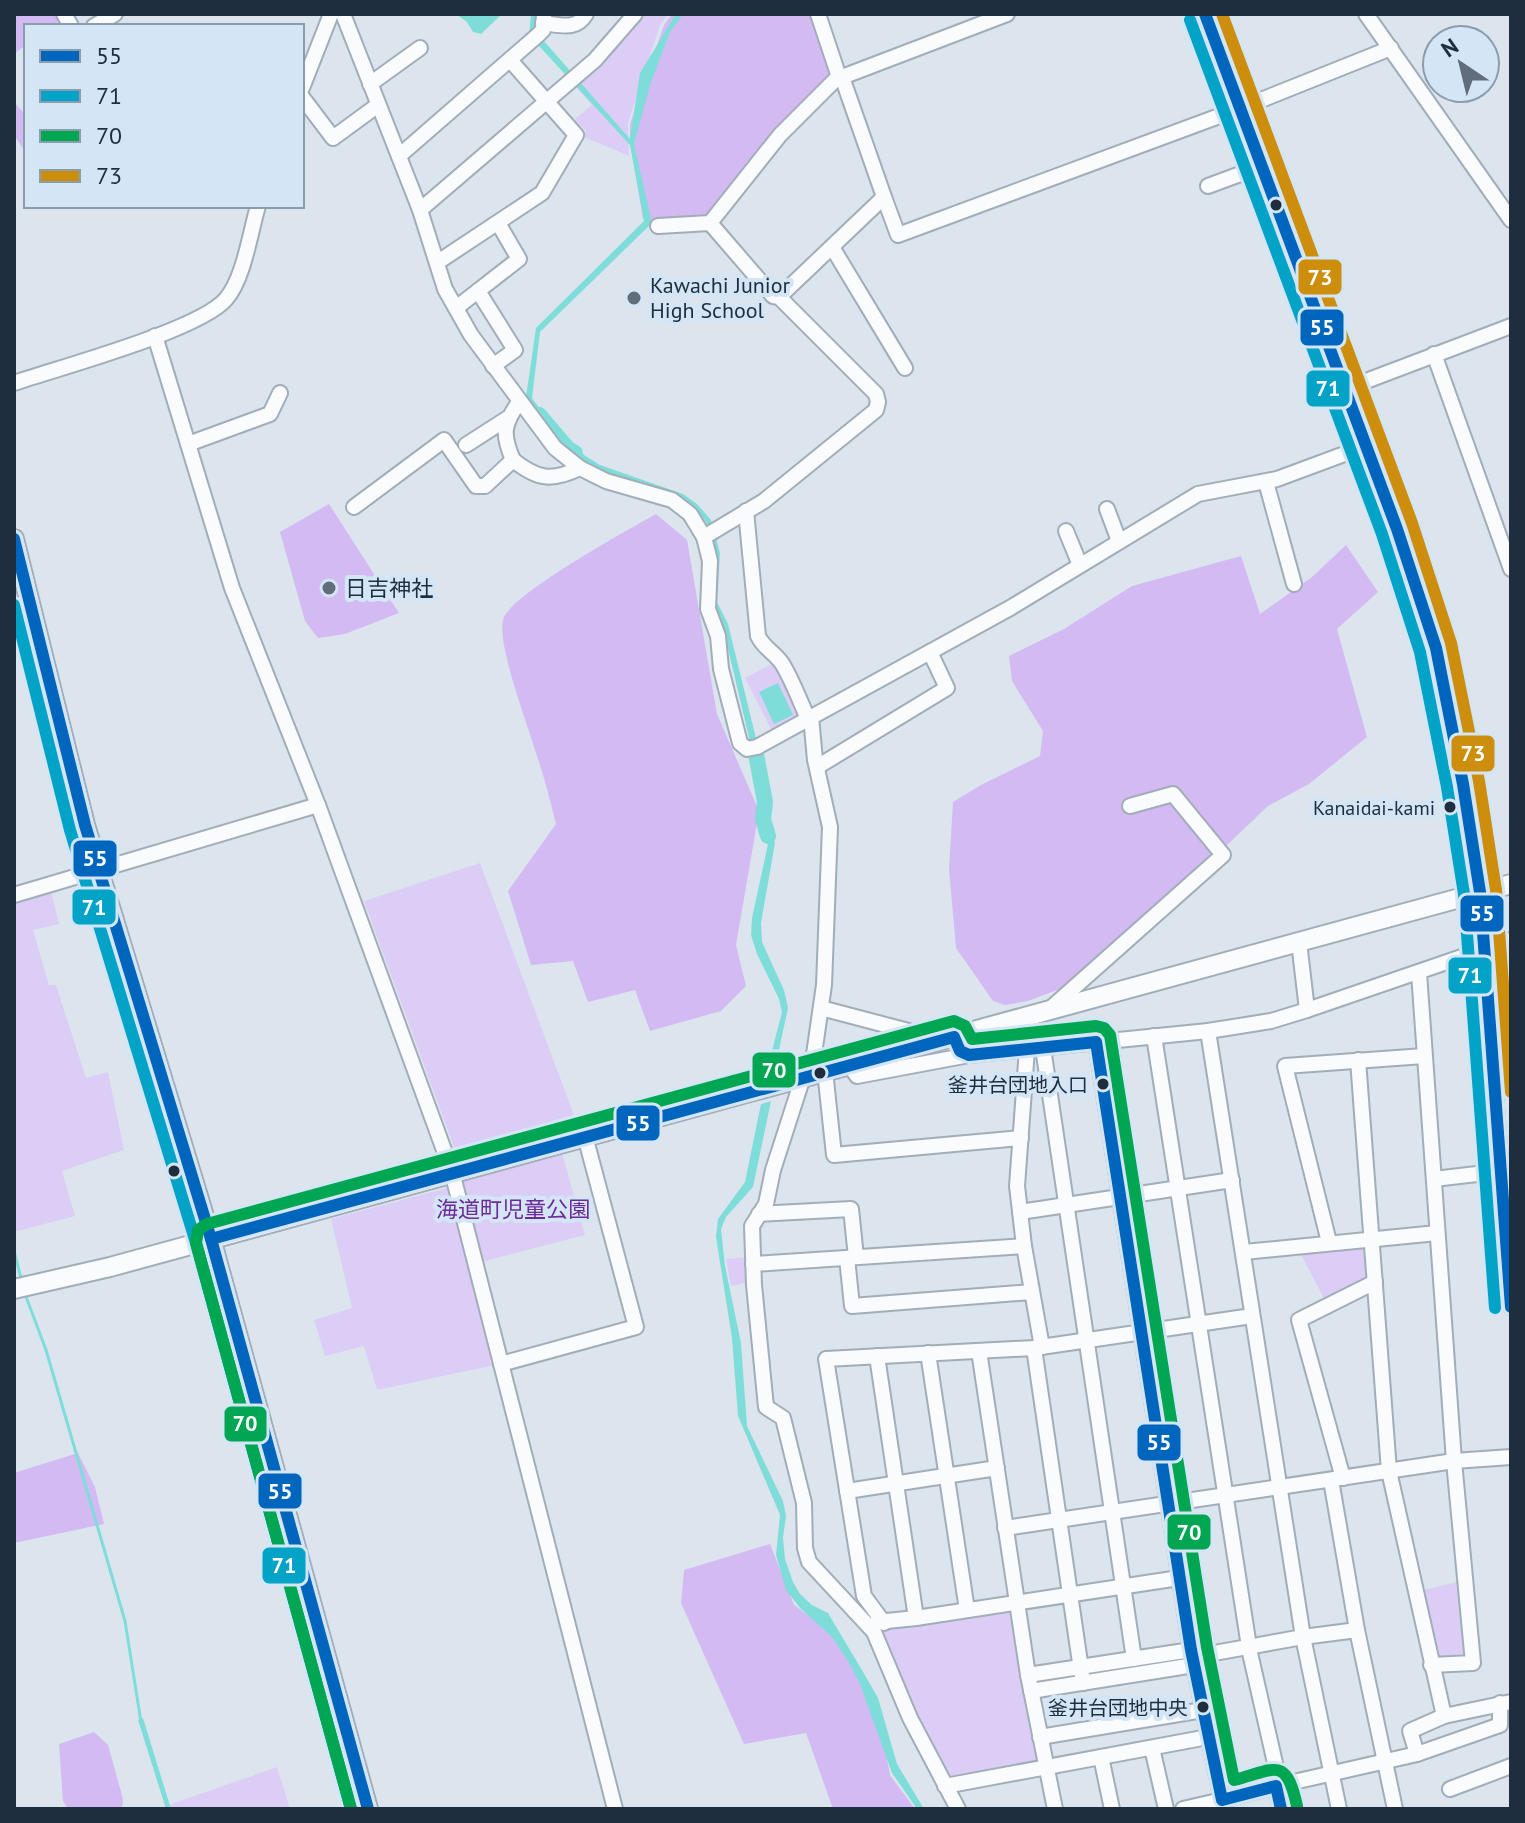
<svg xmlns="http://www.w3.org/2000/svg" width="1525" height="1823" font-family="'PT Sans','Noto Sans JP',sans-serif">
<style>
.green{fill:#dccdf6}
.forest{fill:#d3baf3}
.water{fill:#7fddd9}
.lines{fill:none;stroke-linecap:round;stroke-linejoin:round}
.stream{stroke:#7fddd9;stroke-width:3}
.river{stroke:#7fddd9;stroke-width:16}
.minor-casing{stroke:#a1adb8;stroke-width:18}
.major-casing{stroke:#a1adb8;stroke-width:22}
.minor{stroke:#fafbfc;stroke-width:14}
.major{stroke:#fafbfc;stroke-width:18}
.bus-1-casing{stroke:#d4e5f6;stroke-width:18}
.bus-2-casing{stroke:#d4e5f6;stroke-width:18}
.bus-3-casing{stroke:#d4e5f6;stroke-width:18}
.bus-4-casing{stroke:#d4e5f6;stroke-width:18}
.bus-1{stroke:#0065bd;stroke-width:12}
.bus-2{stroke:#02a3c7;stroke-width:12}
.bus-3{stroke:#00a651;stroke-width:12}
.bus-4{stroke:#cc8e0c;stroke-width:12}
.bus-dot{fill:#1e2e3e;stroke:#d4e5f6;stroke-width:3}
.poi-dot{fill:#606e7c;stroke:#d4e5f6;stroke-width:3}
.labels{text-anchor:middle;stroke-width:8;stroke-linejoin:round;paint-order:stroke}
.bus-label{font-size:20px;fill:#1e2e3e;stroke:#d4e5f6;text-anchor:end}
.poi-label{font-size:22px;fill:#1e2e3e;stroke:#d4e5f6;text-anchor:start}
.park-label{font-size:22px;fill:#6d2a99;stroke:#d4e5f6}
.line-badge{stroke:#d4e5f6;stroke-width:3}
.badge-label{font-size:22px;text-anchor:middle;font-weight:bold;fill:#fff}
</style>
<rect width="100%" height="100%" fill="#dce5ee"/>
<g class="green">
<path d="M645,14H668L660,25L628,123L629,156L584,137L586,131L575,119L592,105L576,87L611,55Z"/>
<path d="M776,662L801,716L771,729L745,678Z"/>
<path d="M480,863L578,1126L458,1158L364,901Z"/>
<path d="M50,887L59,924L33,930L49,985H56L86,1078L108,1072L124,1150L62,1171L75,1216L14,1232V901Z"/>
<path d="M562,1153L585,1235L481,1262L460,1179Z"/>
<path d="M447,1188L495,1365L377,1390L364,1346L325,1356L314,1320L352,1308L331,1219Z"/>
<path d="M1363,1242L1368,1248L1370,1282L1326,1302L1298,1249Z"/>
<path d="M749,1257L751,1282L731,1286L726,1259Z"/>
<path d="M1462,1581L1467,1658L1434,1659L1418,1591Z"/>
<path d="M1010,1610L1038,1762L949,1780L916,1717L892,1653L879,1629Z"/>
<path d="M277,1767L290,1809H171L169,1805Z"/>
</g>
<g class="forest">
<path d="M14,14H55L60,21L53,26H26V45L14,54Z"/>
<path d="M672,14H818L838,74L710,223L643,219L630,142V124L664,25Z"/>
<path d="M14,102L23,112L26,110V153L14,135Z"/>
<path d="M329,504L399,613L345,634L318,638L305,621L280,532Z"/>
<path d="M656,514L687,540L717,714L759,811L736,945L746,986L721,1011L650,1031L635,990L588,1002L573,961L531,965L508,891L556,824C550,800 544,776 536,753C529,728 494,638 504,617C517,591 626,531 656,514Z"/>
<path d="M1346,545L1378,592L1337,629L1367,737L1309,784L1268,806L1162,907L1073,984L1028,1001L1005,1005L993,1001L956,948L949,870L953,802L981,785L1040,756L1043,731L1012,681L1009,656L1064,629L1132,586L1241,556L1260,614L1312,577Z"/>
<path d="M78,1453L95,1487L104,1524L14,1543V1473Z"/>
<path d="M770,1544L794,1605L841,1639L880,1720L890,1775L915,1809H833L806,1733L744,1744L681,1603L684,1570Z"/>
<path d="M94,1732L108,1745L123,1799L122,1809H68L63,1801L59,1744Z"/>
</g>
<g class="water">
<path d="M456,14H502L481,34L473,32L467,22Z"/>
<path d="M531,14H537L536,32L630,139L640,73L676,14H683L670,32L650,85L634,144L652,223L540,332L532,398L565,443L600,465L683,494L697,504L711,520L720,553L717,602L728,624L763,767H756L724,632C719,621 714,610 712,598C708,575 718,539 704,519C679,486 629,484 594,467C564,452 546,423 526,397L536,328L644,221L630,145L529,35Z"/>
<path d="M778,683L793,715L774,724L759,692Z"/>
<path d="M769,816L775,843L761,923L762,942L784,990L788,1008L774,1073L766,1074L782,1012L779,999L757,954L751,935L752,918L768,844L761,818Z"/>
<path d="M771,1101L753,1187L726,1217L721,1229L725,1266L741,1343L747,1426L783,1501L786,1516L783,1538L785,1559L793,1582L800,1594L812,1605L828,1613L863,1672L878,1698L897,1764L924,1809H917L892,1773L860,1684L848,1661L832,1637L800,1608L786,1590L776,1555L780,1515L738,1416L732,1338L716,1237L718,1219L745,1182L761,1104Z"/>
<path d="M143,1718L171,1809H166L138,1720Z"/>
</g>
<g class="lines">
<g class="stream">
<path d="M14,1251L21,1278"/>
<path d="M25,1294L46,1350L125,1621L141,1722"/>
</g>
<g class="river">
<path d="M539,415L568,449L575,453"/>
<path d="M755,749L765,802L763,819L768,836"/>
</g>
<g class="minor-casing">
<g id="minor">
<path d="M64,14L71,26"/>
<path d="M343,14L420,210L445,289L471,335L555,448L580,468L606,481L672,500L690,514L704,537L710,561L708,609L718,636L721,669L740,743L747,749L757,747L1010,608L1198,494L1277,479L1366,446"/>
<path d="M1205,14L1397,529L1436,648L1463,784L1480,892L1511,1307"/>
<path d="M1366,14L1511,220"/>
<path d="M543,23C561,25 576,31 586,14"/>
<path d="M94,26L115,14"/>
<path d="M370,84L420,48"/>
<path d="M302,88L331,14"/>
<path d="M302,97L333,138L378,105"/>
<path d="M399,156L538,35L543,30L544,14"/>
<path d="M1208,186L1262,166"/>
<path d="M884,197L842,77L1007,14"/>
<path d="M420,210L595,60L635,14"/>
<path d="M658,226L710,223L780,135L836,79L842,77L838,74L818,14"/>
<path d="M832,247L905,368"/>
<path d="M438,262L542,193L576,135L510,60"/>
<path d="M478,291L515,350L493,366"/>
<path d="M779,297L884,197L898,235L1241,108L1391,48"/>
<path d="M456,308L519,259L498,223"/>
<path d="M155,336L232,588L318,805"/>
<path d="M1434,354L1511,569"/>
<path d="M14,383C58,368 200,330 226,299C244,278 250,233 258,206"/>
<path d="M1345,389L1511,326"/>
<path d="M188,444L270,414L280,393"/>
<path d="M466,445L508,418"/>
<path d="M513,460C502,434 503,425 519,402"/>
<path d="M1266,482L1294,584"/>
<path d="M354,507L444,440L476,486H485L513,460C537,479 551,482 580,468"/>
<path d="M1107,509L1119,541"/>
<path d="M746,511L758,636C764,649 776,653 783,665C793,682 800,701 808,719"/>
<path d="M1066,531L1080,565"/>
<path d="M704,537L764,501L876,410L878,402L876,394L779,297L773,296L710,223"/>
<path d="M817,767L947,688L930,652"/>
<path d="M14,895L318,805L452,1172L615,1809"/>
<path d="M1299,942L1307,1010L1511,940"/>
<path d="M1419,973L1454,1461L1473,1663L1431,1665"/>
<path d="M821,1008L916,1033L922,1045"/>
<path d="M1051,1008L1223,855L1173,794L1130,806"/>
<path d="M1490,1022L1511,1019"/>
<path d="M1208,1031L1303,1637L1339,1809"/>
<path d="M1154,1036L1250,1653L1280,1785"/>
<path d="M954,1037L960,1051L969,1055L1208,1031L1271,1021L1307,1010"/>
<path d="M1096,1042L1191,1650L1222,1800L1276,1786L1281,1809"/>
<path d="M1043,1048L1134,1659"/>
<path d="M1027,1049L1017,1186L1024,1246L1042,1347"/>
<path d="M1358,1060L1389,1471L1444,1716L1511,1702"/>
<path d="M849,1065L857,1076L969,1055"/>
<path d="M825,1071L834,1155L1021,1138"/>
<path d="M811,1075L824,985L830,827L815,760L811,717"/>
<path d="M803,1077L773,1170L766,1204L752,1226L754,1285L766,1407L783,1418L804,1503L805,1548L809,1562L874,1632L910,1718L958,1809"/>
<path d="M1494,1078L1511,1075"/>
<path d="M1434,1179L1511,1170"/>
<path d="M1020,1212L1232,1180"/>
<path d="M759,1214L851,1209L856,1257"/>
<path d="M1329,1242L1285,1066L1424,1056"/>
<path d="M1244,1252L1437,1233"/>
<path d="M847,1258L852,1306L1032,1292"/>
<path d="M753,1264L1024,1246"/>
<path d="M1034,1348L1083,1683"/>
<path d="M979,1351L1028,1675L1055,1809"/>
<path d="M928,1353L967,1610"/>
<path d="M877,1356L916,1618"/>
<path d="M501,1364L636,1327L585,1136"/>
<path d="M1343,1478L1299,1320L1375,1282"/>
<path d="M1331,1480L1357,1630L1395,1809"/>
<path d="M847,1491L997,1468"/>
<path d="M1005,1528L1454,1461L1511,1457"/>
<path d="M877,1622L916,1618L1179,1578"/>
<path d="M884,1623L864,1596L826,1359L1034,1348L1252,1316"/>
<path d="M1192,1657L1303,1637L1357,1630"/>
<path d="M1028,1675L1191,1650"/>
<path d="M1031,1691L1194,1665"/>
<path d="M1040,1737L1203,1710"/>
<path d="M1152,1748L1166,1809"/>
<path d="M1417,1754L1410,1731L1444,1716"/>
<path d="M1101,1757L1112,1809"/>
<path d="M945,1786L1208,1737"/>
<path d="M1276,1786L1417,1754L1500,1725V1703"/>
<path d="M1450,1789L1511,1766"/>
<path d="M1183,1809L1222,1800L1223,1807"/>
</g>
</g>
<g class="major-casing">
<g id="major">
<path d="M14,539L85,825L211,1239L368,1809"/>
<path d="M14,1289L110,1267L1511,884"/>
</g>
</g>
<use href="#minor" class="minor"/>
<use href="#major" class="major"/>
<g class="bus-1-casing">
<g id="bus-1">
<path d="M1205,14L1397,529L1436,648L1463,784L1480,892L1511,1307"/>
<path d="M14,539L85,825L211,1239L368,1809"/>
<path d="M211,1239L954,1037L960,1051L969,1055L1096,1042L1191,1650L1222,1800L1276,1786L1281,1809"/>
</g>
</g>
<g class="bus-2-casing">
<g id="bus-2">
<path d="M1190,20L1382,534L1420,652L1447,787L1464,894L1495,1308"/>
<path d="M14,605L70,830L196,1243L351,1809"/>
</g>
</g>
<g class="bus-3-casing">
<path id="bus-3" d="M351,1809L196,1243L198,1230L207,1224L954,1021L965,1026L972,1039L1096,1026L1104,1028L1110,1035L1207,1647L1234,1780C1276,1769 1286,1756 1297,1806"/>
</g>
<g class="bus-4-casing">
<path id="bus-4" d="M1222,14L1412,523L1451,643L1479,781L1496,890L1511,1092"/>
</g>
<use href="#bus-1" class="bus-1"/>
<use href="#bus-2" class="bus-2"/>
<use href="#bus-3" class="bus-3"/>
<use href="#bus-4" class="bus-4"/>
</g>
<g class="bus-dot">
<circle cx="1276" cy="205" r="7"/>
<circle cx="1450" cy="807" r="7"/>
<circle cx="820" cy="1073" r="7"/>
<circle cx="1103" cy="1084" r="7"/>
<circle cx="174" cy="1171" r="7"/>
<circle cx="1203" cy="1707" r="7"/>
</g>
<g class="poi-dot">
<circle cx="634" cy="298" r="8"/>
<circle cx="329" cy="588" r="8"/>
</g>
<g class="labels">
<g class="bus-label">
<text x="1435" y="815">Kanaidai-kami</text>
<text x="1088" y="1092">釜井台団地入口</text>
<text x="1188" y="1715">釜井台団地中央</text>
</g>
<g class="poi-label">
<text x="650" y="293">Kawachi Junior<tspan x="650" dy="25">High School</tspan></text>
<text x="345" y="596">日吉神社</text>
</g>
<g class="park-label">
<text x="513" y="1217">海道町児童公園</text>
</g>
</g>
<g class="line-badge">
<rect x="1297" y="258" width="46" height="38" rx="8" fill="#cc8e0c"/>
<rect x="1299" y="308" width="46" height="39" rx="8" fill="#0065bd"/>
<rect x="1305" y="369" width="46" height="39" rx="8" fill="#02a3c7"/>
<rect x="1450" y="734" width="46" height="39" rx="8" fill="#cc8e0c"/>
<rect x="72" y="839" width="46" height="39" rx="8" fill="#0065bd"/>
<rect x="71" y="888" width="46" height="38" rx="8" fill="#02a3c7"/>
<rect x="1459" y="894" width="46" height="39" rx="8" fill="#0065bd"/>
<rect x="1447" y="956" width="46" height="39" rx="8" fill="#02a3c7"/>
<rect x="751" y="1051" width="46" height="38" rx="8" fill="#00a651"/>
<rect x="615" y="1104" width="46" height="38" rx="8" fill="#0065bd"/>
<rect x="223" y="1405" width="45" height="38" rx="8" fill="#00a651"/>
<rect x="1136" y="1423" width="46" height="39" rx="8" fill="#0065bd"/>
<rect x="257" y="1472" width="46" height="38" rx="8" fill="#0065bd"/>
<rect x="1166" y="1513" width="46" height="38" rx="8" fill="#00a651"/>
<rect x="261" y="1546" width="46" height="39" rx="8" fill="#02a3c7"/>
</g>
<g class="badge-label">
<text x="1320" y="285">73</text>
<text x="1322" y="335">55</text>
<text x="1328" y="396">71</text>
<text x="1473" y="761">73</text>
<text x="95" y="866">55</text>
<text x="94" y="915">71</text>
<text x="1482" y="921">55</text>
<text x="1470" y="983">71</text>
<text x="774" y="1078">70</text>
<text x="638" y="1131">55</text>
<text x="245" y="1431">70</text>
<text x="1159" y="1450">55</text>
<text x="280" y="1499">55</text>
<text x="1189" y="1540">70</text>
<text x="284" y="1573">71</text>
</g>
<rect width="1525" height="1823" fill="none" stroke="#1e2e3e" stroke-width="32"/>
<rect x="24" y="24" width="280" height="184" fill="#d4e5f6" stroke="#8b9cac" stroke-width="2"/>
<rect x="40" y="50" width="40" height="12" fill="#0065bd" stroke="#8b9cac" stroke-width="2"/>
<text x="96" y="64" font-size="24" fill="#1e2e3e">55</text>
<rect x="40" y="90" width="40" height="12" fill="#02a3c7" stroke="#8b9cac" stroke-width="2"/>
<text x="96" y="104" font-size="24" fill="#1e2e3e">71</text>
<rect x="40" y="130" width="40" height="12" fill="#00a651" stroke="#8b9cac" stroke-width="2"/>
<text x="96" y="144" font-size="24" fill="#1e2e3e">70</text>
<rect x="40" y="170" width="40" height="12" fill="#cc8e0c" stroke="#8b9cac" stroke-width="2"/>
<text x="96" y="184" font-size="24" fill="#1e2e3e">73</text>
<g transform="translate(1461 64) rotate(325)"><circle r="38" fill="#d4e5f6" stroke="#8b9cac" stroke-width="2"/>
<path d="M0-6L14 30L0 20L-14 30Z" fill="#606e7c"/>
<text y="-12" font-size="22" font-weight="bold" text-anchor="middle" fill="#1e2e3e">N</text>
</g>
</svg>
